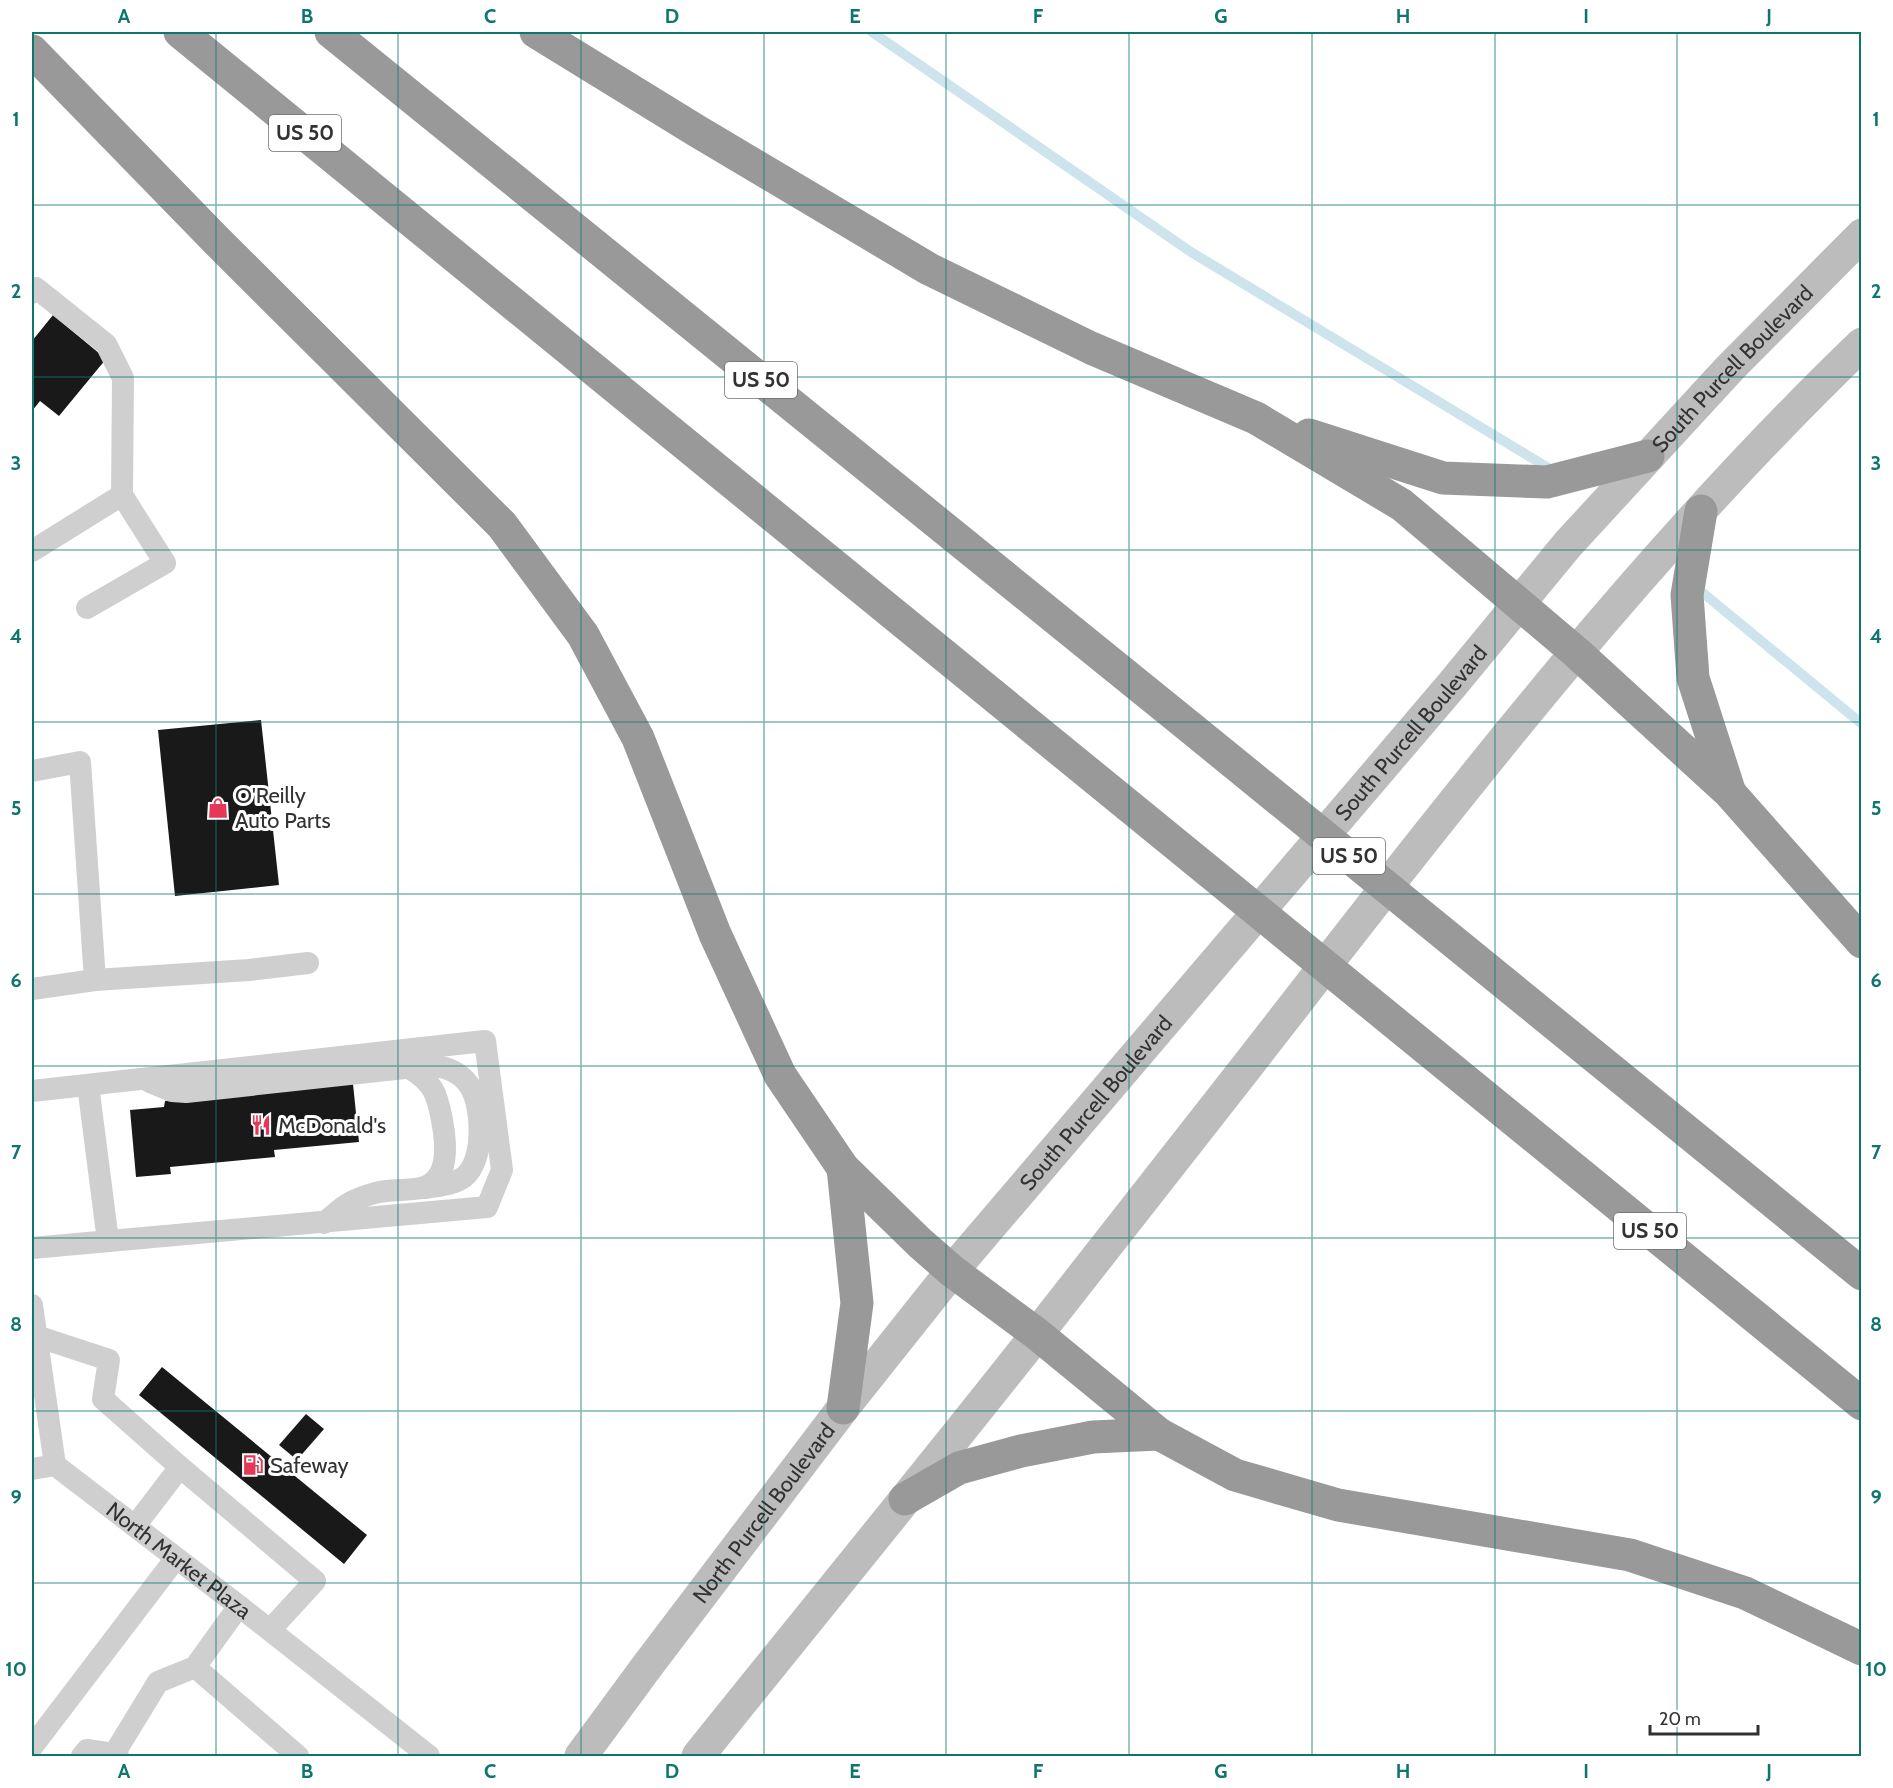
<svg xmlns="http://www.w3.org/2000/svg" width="1893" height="1788" font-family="Cabin,sans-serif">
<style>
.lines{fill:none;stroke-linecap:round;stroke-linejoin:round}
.stream{stroke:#cde4ed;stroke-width:10}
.building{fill:#191919}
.lane{stroke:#cfcfcf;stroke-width:22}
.secondary{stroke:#bcbcbc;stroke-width:33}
.highway{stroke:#999;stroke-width:33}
.grid{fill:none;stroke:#0f766e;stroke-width:1.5;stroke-opacity:0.55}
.labels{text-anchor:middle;stroke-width:6;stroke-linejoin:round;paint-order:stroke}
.shield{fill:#fff;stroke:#707070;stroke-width:1.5}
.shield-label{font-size:21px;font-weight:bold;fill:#323232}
.street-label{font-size:22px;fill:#323232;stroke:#fff}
.poi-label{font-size:22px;fill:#323232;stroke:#fff;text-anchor:start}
.neatline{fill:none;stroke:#0f766e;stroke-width:2}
.grid-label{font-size:20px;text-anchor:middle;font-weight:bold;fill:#0f766e}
</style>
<rect width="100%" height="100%" fill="#fff"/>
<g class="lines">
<g class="stream">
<path d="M872,32L1191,252L1555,472"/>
<path d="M1703,593L1862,724"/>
</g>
</g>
<g class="building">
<path d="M53,315L106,359L59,416L40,401L32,411V341Z"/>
<path d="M261,720L279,885L175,896L158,730Z"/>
<path d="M353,1084L359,1142L274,1150L275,1157L170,1167L171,1174L136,1177L130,1110L164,1107L165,1101Z"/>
<path d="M162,1367L367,1535L344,1564L139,1395Z"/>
<path d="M306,1414L324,1429L297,1460L279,1445Z"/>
</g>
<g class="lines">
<g class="lane">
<path d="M32,293L36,288L106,344L123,378L122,495"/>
<path d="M32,551L122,495L165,563L87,608"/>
<path d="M32,771L80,762L95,980"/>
<path d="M32,989L95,980L249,970L308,963"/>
<path d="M150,1082L172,1091L186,1092L423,1066C441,1065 458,1070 469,1085C483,1105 485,1161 464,1177C453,1185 438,1186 424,1188"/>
<path d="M88,1085L108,1241"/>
<path d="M32,1091L485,1041L502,1170L487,1207L32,1248"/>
<path d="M324,1223C343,1206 350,1200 375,1193C390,1189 406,1191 421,1188C451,1182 446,1141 442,1120C437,1093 433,1082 409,1068"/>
<path id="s1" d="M32,1305L55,1465L239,1606L429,1756"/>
<path d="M36,1336L109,1360L103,1399L180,1467"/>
<path d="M32,1469L55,1465"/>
<path d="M135,1526L180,1467L315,1581L270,1630"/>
<path d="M195,1667L298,1756"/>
<path d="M32,1747L176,1558"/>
<path d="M82,1756L87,1750L114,1754L112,1756"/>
<path d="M118,1756L114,1754L158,1682L195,1667L239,1606"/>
</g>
<g class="secondary">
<path id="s2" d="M581,1756L648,1665L843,1408L952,1271L1451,686L1568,544L1730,368L1862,235"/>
<path d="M698,1756C811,1615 926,1475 1038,1333C1108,1244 1178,1154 1248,1065C1442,816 1634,563 1862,344"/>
</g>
<g class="highway">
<path d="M180,32L1862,1404"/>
<path d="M331,32L1191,728L1862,1274"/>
<path d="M536,32L697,131L929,269L1091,348L1256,418L1402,505L1577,653L1729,792L1862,942"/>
<path d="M32,51L216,240L502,525L583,635L638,738L715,934L780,1075L843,1168L920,1243L952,1271L1037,1334L1159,1434L1235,1475L1338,1505L1630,1555L1745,1593L1862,1649"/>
<path d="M1309,435L1443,478L1547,482L1648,456"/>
<path d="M1701,511L1687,595L1693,678L1729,790"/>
<path d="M843,1168L857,1303L843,1408"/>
<path d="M905,1499L959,1468L1021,1451L1093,1437L1159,1434"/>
</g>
</g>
<path class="grid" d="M216,32V1756M398,32V1756M581,32V1756M764,32V1756M946,32V1756M1129,32V1756M1312,32V1756M1495,32V1756M1677,32V1756M32,205H1862M32,377H1862M32,550H1862M32,722H1862M32,894H1862M32,1066H1862M32,1238H1862M32,1411H1862M32,1583H1862"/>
<defs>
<g id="shop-bare" transform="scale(1.62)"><path d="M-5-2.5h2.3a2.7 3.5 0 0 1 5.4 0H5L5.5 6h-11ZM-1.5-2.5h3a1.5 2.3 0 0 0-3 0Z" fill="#e53858" stroke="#fff" stroke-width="2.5" paint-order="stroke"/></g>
<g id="restaurant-bare" transform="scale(1.62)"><path d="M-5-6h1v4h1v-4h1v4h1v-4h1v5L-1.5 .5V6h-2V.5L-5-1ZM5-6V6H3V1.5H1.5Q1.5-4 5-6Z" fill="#e53858" stroke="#fff" stroke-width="2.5" paint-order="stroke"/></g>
<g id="fuel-bare" transform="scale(1.62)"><path d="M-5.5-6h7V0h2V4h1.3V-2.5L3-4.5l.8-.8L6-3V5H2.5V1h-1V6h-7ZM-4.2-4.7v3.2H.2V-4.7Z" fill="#e53858" stroke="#fff" stroke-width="2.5" paint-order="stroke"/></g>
</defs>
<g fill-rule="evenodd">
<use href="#shop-bare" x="218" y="808"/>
<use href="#restaurant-bare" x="261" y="1125"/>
<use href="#fuel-bare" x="253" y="1465"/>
</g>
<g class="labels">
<g class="shield">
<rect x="269" y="115" width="72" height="36" rx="4.5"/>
<rect x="725" y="362" width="72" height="36" rx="4.5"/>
<rect x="1313" y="838" width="72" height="36" rx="4.5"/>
<rect x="1614" y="1213" width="72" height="36" rx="4.5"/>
</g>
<g class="shield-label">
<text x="305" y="140">US 50</text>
<text x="761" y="387">US 50</text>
<text x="1349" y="863">US 50</text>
<text x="1650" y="1238">US 50</text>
</g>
<g class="street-label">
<text dy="8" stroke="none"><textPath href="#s2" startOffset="1804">South Purcell Boulevard</textPath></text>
<text dy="8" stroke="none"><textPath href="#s2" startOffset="1318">South Purcell Boulevard</textPath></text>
<text dy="8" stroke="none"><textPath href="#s2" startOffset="832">South Purcell Boulevard</textPath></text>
<text dy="8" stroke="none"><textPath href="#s2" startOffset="304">North Purcell Boulevard</textPath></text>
<text dy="8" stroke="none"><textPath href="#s1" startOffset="318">North Market Plaza</textPath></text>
</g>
<g class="poi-label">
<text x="235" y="803">O'Reilly<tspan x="235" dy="25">Auto Parts</tspan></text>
<text x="278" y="1133">McDonald's</text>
<text x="270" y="1473">Safeway</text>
</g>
</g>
<rect width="1893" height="1788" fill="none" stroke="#ffffff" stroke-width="66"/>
<path d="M1650 1725v9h108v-9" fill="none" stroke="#323232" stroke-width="3"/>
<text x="1659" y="1725" font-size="18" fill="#323232" stroke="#ffffff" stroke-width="4.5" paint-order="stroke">20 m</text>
<rect x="33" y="33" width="1827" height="1722" class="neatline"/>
<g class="grid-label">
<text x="124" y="23">A</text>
<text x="307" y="23">B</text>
<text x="490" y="23">C</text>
<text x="672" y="23">D</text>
<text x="855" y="23">E</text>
<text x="1038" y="23">F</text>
<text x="1221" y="23">G</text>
<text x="1403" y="23">H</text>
<text x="1586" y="23">I</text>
<text x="1769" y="23">J</text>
<text x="16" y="126">1</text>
<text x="1876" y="126">1</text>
<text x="16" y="298">2</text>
<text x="1876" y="298">2</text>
<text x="16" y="470">3</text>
<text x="1876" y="470">3</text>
<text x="16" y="643">4</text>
<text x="1876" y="643">4</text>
<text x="16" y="815">5</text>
<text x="1876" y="815">5</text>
<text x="16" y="987">6</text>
<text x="1876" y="987">6</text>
<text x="16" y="1159">7</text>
<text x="1876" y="1159">7</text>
<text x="16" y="1331">8</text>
<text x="1876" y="1331">8</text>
<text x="16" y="1504">9</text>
<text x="1876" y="1504">9</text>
<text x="16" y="1676">10</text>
<text x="1876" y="1676">10</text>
<text x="124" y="1778">A</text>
<text x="307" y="1778">B</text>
<text x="490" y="1778">C</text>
<text x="672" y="1778">D</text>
<text x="855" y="1778">E</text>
<text x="1038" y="1778">F</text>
<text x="1221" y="1778">G</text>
<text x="1403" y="1778">H</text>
<text x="1586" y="1778">I</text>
<text x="1769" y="1778">J</text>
</g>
</svg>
